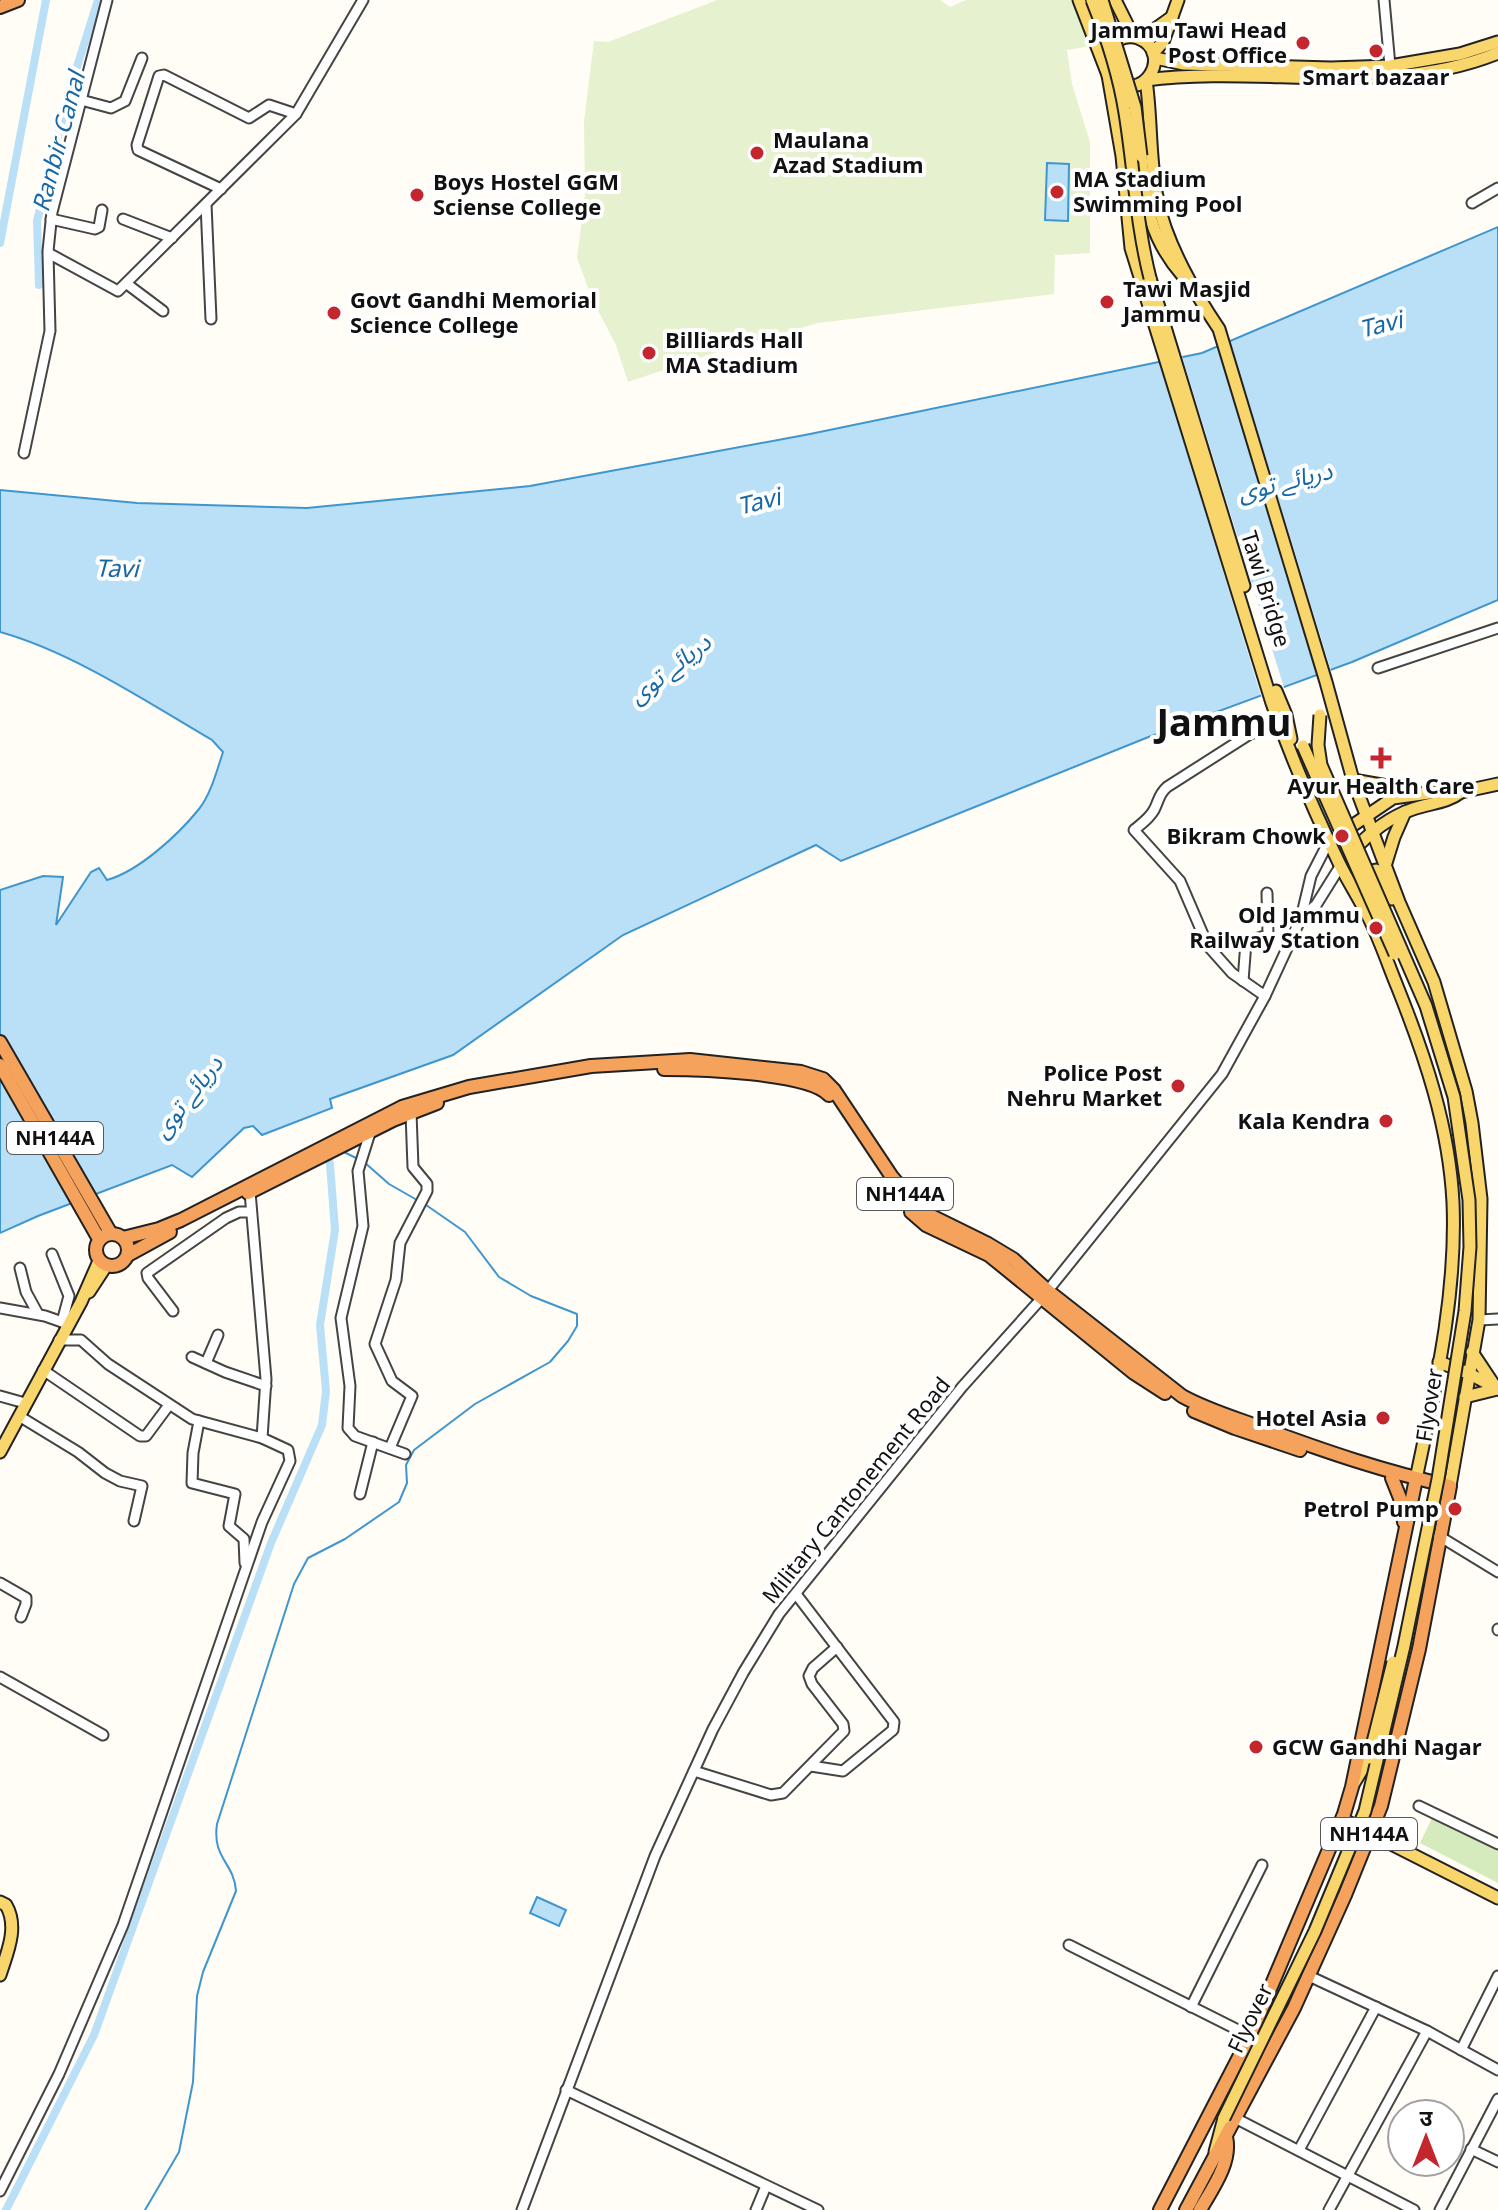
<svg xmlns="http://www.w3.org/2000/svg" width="1498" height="2210" font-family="Georgia,'Noto Sans Arabic','Noto Sans Devanagari',serif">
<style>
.green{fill:#d5ebbd}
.pitch{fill:#e6f2cf}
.water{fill:#b9e0f7;stroke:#3f96cf;stroke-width:2}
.pier{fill:#fffdf5}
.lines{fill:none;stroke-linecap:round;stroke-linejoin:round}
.stream{stroke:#3f96cf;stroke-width:2}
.canal{stroke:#b9e0f7;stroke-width:8}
.minor-casing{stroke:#444;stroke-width:13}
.major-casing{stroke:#222;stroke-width:15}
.highway-casing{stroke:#222;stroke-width:16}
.minor{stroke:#fff;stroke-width:9}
.major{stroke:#f9d66b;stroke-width:11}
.highway{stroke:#f5a25d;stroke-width:12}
.major-bridge-casing{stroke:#222;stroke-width:15;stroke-linecap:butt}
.major-bridge{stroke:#f9d66b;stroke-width:11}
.poi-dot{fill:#c4262e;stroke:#fff;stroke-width:3}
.labels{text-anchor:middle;stroke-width:8;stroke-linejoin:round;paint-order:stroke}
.shield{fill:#fff;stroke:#585858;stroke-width:2}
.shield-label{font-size:20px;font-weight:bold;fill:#111}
.poi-label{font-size:22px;font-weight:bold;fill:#111;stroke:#fff;text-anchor:end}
.street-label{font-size:22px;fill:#111;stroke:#fff}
.water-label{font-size:24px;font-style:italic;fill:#1768a6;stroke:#fff}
.town-label{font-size:38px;font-weight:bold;fill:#111;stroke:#fff}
</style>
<rect width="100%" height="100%" fill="#fffdf5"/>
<path class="green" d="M1432,1818L1498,1850V1883L1420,1843Z"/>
<path class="pitch" d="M717,0H940L950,7L966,0H1071L1091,46L1067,50L1072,84L1090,142V253L1055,255L1054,294L818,323L720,351L628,382L616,345L593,301L577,258L585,195L584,121L594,41L608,42Z"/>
<g class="water">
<path d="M1047,163L1069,164L1068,221L1045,220Z"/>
<path d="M1498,227V600L1352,662L1146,738L841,861L816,845L623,935L453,1055L330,1099L332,1108L262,1135L253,1126L244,1128L192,1177L172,1165L38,1216L0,1233V890L43,876L63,877L56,925L91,872L99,868L107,880C139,871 178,835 199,809C211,794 217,770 223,752L212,740C147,702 72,652 0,632V490L137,503L307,508L530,486L810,434L1202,353Z"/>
<path d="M537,1897L566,1910L559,1926L530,1913Z"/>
</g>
<g class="pier">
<path d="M1229,337L1332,674L1319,679L1216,343Z"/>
<path d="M1181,353L1285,691L1262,699L1158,358Z"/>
</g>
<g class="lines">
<g class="stream">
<path d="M342,1151L358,1159"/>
<path d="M364,1162L389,1184L417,1200"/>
<path d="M145,2210L179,2152L193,2082L197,1996L203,1972L236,1891C234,1862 212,1859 217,1824L294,1584L308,1558L345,1539L399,1502L407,1483L406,1465L414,1450L475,1404L550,1362L568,1341L577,1326V1314L531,1296L499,1277L465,1232L426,1205"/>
</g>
<g class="canal">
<path d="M0,243L46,0"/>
<path d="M39,285L37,221L69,92L98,0"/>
<path d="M6,2210L94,2035L271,1543L322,1425L326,1391L320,1325L335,1230L330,1164L326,1151"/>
</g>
<g class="minor-casing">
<g id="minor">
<path d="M107,0L52,212L48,251L50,254L118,291L296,114L363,0"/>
<path d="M1384,0L1390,66"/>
<path d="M81,100L111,108L125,101L142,58"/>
<path d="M221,189L138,150L137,145L159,76L164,75L249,118L269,105L296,114"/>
<path d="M1472,203L1498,188"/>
<path d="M206,204L211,319"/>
<path d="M51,219L95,229L99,227L102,210"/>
<path d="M123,219L172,238"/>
<path d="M127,284L163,311"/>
<path d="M24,453L50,331L48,253"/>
<path d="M1378,668L1498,628"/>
<path d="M1301,918L1311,876L1329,841"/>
<path d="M1208,946L1246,942"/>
<path d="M1243,981L1246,942L1268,935L1267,893"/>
<path d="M1265,996L1232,973L1208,946L1180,881L1134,830C1141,824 1149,819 1154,810C1159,801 1158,795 1167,787L1250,734L1280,724"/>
<path d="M370,1133L358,1171L363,1226L341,1318L350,1386L348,1428L355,1436L405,1454"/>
<path d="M52,1254L69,1296L62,1322"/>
<path d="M20,1268L26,1292L38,1314"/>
<path d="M0,1308L45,1316L65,1323"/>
<path d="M173,1311L148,1278L147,1273L226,1218L239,1212H251"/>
<path d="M1479,1320L1498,1319"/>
<path d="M59,1340H81L108,1364L192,1419L262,1438"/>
<path d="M192,1357L225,1372L266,1386"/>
<path d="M206,1363L218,1335"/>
<path d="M43,1370L140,1436H146L169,1405"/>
<path d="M0,1396L25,1403"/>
<path d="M19,1416L78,1452L105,1473L120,1481L142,1486L134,1521"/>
<path d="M199,1421L193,1453L192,1483L235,1494L229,1526L244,1539L245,1563"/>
<path d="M390,1448L412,1396L392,1381L375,1344L396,1280L400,1243L427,1191V1184L413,1167L411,1113"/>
<path d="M360,1494L373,1442"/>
<path d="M1439,1536L1498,1572"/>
<path d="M0,1583L26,1598V1604L21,1617"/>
<path d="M796,1594L894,1722L893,1730L843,1771L811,1766"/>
<path d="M1498,1630V1629"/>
<path d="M0,1677L103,1735"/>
<path d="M694,1771L771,1795L783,1793L844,1731L843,1724L812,1684L809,1676L813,1668L837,1647"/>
<path d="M1419,1806L1498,1844"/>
<path d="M1069,1945L1250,2036"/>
<path d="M1309,1976L1427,2031L1498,2070"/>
<path d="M1191,2007L1262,1865"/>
<path d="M1461,2050L1498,1976"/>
<path d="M566,2090L818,2210"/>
<path d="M1237,2119L1414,2210"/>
<path d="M1471,2149L1498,2162"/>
<path d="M1299,2150L1376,2007"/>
<path d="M0,2191L59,2074L123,1925L262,1522L290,1461L288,1450L262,1438L266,1379L250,1192"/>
<path d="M522,2210L655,1856L713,1729L743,1673L779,1614L962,1387L1041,1299L1222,1074L1265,996L1301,918L1316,905L1341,865"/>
<path d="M756,2210L766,2186"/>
<path d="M1329,2210L1427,2031"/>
<path d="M1440,2210L1498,2099"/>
</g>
</g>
<g class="major-casing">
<g id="major">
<path d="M1079,0L1108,75C1143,110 1175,52 1138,38C1126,34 1117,39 1109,47L1104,64"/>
<path d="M1115,0L1133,36"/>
<path d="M1141,39L1172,17"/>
<path d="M1153,53L1163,42L1178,0"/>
<path d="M1155,58L1184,64L1331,68L1390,66L1460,54L1498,42"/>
<path d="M1108,75L1122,156L1131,248L1272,703C1291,757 1315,813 1340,865C1349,883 1360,900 1369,918C1380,940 1388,964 1397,986C1425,1056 1449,1126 1453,1202C1457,1296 1435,1388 1416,1479"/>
<path d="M1141,156C1146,205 1149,237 1183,276"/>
<path d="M1150,278L1244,586"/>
<path d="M1276,691L1286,715L1291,739"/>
<path d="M1353,780L1416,791"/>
<path d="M1343,832L1393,798L1444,791L1461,792L1498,784"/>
<path d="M1351,853C1368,834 1389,817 1413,809C1430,803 1447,803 1461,792"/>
<path d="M1385,866L1394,837L1405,812"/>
<path d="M1359,874L1376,870L1392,899"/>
<path d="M89,1292L106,1266"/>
<path d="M1472,1352L1494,1385"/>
<path d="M1439,1362L1468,1373L1498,1389"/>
<path d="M1465,1397L1497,1389"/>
<path d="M0,1452L81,1302L99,1261"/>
<path d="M1450,1486L1479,1320L1481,1199L1472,1123L1466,1091L1434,982L1399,902L1353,780L1326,682L1219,329C1196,295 1166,243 1158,202C1149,162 1152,121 1146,80C1261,65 1388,98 1498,53"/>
<path d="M1354,1783L1369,1758"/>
<path d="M1342,1819L1498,1898"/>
<path d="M0,1902L6,1905C19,1927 7,1953 0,1975"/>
<path d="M1215,2152L1224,2118"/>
</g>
</g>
<g class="highway-casing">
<g id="highway">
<path d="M0,7L18,0"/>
<path d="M0,1042L111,1234"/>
<path d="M0,1065L99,1239"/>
<path d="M664,1069C697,1069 808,1072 829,1095"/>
<path d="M248,1193L393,1120L437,1103"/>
<path d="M911,1212L926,1225L989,1255L1134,1373L1165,1393"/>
<circle cx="112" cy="1250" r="16"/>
<path d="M123,1238L159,1229L181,1220L402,1107L469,1087L591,1066L690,1060L801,1072L823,1079L834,1090L892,1177L921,1211L988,1244L1013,1259L1048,1291L1182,1396C1207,1410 1235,1418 1262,1428C1324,1451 1385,1472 1450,1486L1419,1649L1381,1806L1345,1895L1294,2008L1186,2210"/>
<path d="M128,1255L170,1232"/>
<path d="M1194,1411L1235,1428L1300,1450"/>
<path d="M1392,1478L1400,1498L1404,1522"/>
<path d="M1160,2210L1250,2036L1344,1814L1352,1787L1416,1479"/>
<path d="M1200,2210C1212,2189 1232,2162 1226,2137"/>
</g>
</g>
<use href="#minor" class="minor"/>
<use href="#major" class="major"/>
<use href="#highway" class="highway"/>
<g class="major-bridge-casing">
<g id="major-bridge">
<path d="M1092,0C1106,35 1119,75 1125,113C1134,168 1136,223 1150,278"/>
<path d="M1102,0L1135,107L1141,156"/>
<path d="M1303,746L1395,954"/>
<path d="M1369,1758L1393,1662"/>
<path d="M1224,2118L1315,1931L1365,1811L1404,1646L1438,1479L1465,1311L1470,1247L1469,1200L1454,1097L1426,1006L1321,765L1318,745L1320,715"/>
</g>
</g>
<use href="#major-bridge" class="major-bridge"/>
</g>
<g class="poi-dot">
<circle cx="1303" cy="43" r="8"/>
<circle cx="1376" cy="51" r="8"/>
<circle cx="757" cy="153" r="8"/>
<circle cx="1057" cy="192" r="8"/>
<circle cx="417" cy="195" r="8"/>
<circle cx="1107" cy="302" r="8"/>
<circle cx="334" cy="313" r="8"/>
<circle cx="649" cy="353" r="8"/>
<path d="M1377 746h8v8h8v8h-8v8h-8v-8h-8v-8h8z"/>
<circle cx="1342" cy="836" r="8"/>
<circle cx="1376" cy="928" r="8"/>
<circle cx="1178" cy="1086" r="8"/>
<circle cx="1386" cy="1121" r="8"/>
<circle cx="1383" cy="1418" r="8"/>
<circle cx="1455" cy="1509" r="8"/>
<circle cx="1256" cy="1747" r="8"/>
</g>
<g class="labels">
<g class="shield">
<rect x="7" y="1122" width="96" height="32" rx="6"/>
<rect x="857" y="1178" width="96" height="32" rx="6"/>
<rect x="1321" y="1818" width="96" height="32" rx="6"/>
</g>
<g class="shield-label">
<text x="55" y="1145">NH144A</text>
<text x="905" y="1201">NH144A</text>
<text x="1369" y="1841">NH144A</text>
</g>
<g class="poi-label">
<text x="1287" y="38">Jammu Tawi Head<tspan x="1287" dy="25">Post Office</tspan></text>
<text x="1376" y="85" text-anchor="middle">Smart bazaar</text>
<text x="773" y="148" text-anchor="start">Maulana<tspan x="773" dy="25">Azad Stadium</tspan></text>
<text x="1073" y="187" text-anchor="start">MA Stadium<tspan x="1073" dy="25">Swimming Pool</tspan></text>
<text x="433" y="190" text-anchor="start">Boys Hostel GGM<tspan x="433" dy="25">Sciense College</tspan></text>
<text x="1123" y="297" text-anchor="start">Tawi Masjid<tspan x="1123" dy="25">Jammu</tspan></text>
<text x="350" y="308" text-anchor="start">Govt Gandhi Memorial<tspan x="350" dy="25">Science College</tspan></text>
<text x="665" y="348" text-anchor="start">Billiards Hall<tspan x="665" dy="25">MA Stadium</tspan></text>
<text x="1381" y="794" text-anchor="middle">Ayur Health Care</text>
<text x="1326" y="844">Bikram Chowk</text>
<text x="1360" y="923">Old Jammu<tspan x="1360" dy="25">Railway Station</tspan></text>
<text x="1162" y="1081">Police Post<tspan x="1162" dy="25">Nehru Market</tspan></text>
<text x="1370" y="1129">Kala Kendra</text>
<text x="1367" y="1426">Hotel Asia</text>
<text x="1439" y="1517">Petrol Pump</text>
<text x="1272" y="1755" text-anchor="start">GCW Gandhi Nagar</text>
</g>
<g class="street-label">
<text transform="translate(1266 589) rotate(73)" y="8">Tawi Bridge</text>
<text transform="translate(1429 1405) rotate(-81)" y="8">Flyover</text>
<text transform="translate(856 1490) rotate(-51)" y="8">Military Cantonement Road</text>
<text transform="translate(1250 2018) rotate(-64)" y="8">Flyover</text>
</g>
<g class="water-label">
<text transform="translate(59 142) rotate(-75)" y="8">Ranbir Canal</text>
<text transform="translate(1381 325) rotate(-14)" y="8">Tavi</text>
<text transform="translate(1285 482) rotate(-14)" y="8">دریائے توی</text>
<text transform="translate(759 502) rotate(-14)" y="8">Tavi</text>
<text transform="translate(117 569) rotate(1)" y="8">Tavi</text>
<text transform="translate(670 669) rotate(-38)" y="8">دریائے توی</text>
<text transform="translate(188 1097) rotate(-52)" y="8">دریائے توی</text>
</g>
<g class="town-label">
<text x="1224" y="736">Jammu</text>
</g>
</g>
<g transform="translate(1426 2138)"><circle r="38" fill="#ffffff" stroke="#a0a0a0" stroke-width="2"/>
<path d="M0-6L14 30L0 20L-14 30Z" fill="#c4262e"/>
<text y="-12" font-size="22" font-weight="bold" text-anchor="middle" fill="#111111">उ</text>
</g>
</svg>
